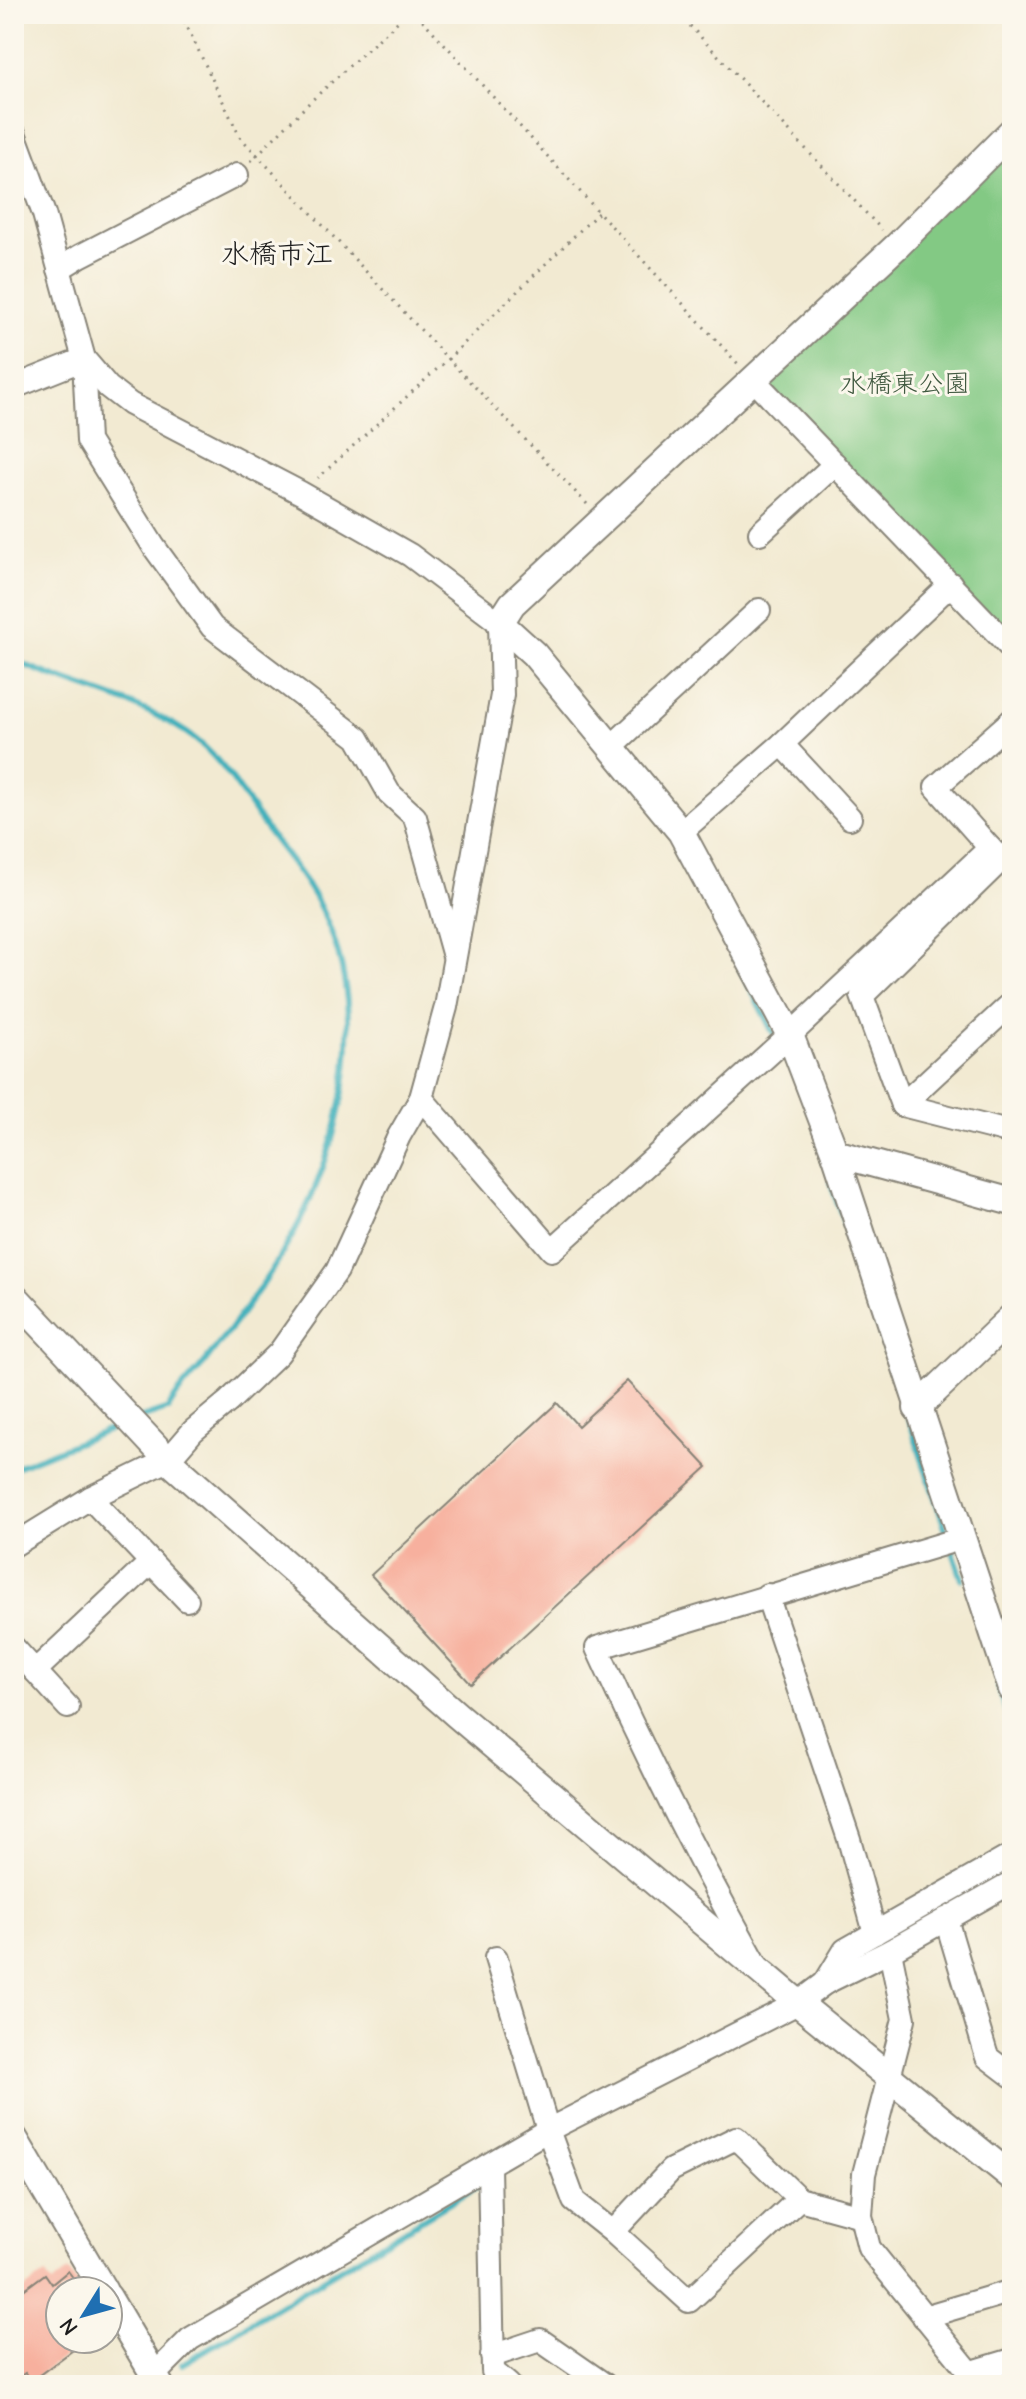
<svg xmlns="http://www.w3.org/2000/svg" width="1026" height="2399" font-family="'Comic Neue','Klee One',sans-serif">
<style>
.green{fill:#83c984;stroke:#507250;stroke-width:2}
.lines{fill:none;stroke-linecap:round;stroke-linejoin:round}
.stream{stroke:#40b0bb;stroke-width:6}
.building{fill:#f7b09e}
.minor-casing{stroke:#878377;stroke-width:26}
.tertiary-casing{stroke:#878377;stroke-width:30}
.path{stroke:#878377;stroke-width:3;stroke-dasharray:2 6;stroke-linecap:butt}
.minor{stroke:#fff;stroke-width:22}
.tertiary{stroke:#fff;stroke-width:26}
.labels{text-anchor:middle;stroke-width:6;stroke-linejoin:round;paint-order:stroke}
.park-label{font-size:26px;fill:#405940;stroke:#fbf7ec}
.neighbourhood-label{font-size:28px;fill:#1c1c1c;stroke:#fbf7ec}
</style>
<rect width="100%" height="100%" fill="#fbf7ec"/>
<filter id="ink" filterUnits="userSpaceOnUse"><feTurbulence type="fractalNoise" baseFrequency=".0125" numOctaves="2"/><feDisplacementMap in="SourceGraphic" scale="16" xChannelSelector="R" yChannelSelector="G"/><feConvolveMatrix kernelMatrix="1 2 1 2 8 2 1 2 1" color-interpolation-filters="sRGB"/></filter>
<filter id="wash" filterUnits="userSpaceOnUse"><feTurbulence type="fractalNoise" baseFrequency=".006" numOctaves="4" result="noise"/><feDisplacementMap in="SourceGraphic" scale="32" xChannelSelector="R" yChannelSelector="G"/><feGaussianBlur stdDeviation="1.8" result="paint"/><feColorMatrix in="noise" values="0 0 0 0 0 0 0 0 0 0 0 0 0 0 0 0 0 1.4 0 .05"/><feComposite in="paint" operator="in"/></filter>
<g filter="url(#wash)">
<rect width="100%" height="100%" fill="#f2ead2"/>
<path class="green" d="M1012,142V646L753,379Z"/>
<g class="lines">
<g class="stream">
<path d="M14,660C70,687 136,698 187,733C221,756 241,793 264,826C283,853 308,881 322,911C370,1009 346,1128 300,1221C276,1269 242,1314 209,1357C196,1375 178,1389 168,1409L138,1419"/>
<path d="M741,970L778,1042"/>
<path d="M831,1183L948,1537"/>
<path d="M14,1468L124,1424"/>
<path d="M952,1548L962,1579"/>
<path d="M998,1688L1012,1729"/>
<path d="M925,1919L1012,1868"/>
<path d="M496,2175L548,2144"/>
<path d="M182,2364L483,2183"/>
</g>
</g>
<g id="blocks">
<g class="building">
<path d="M627,1381L707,1467L471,1684L371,1575L557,1403L578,1426Z"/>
<path d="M68,2271L83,2291H60V2339H88L31,2381L25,2373L14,2381V2297L45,2274L52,2284Z"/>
</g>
</g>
</g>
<g filter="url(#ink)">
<use href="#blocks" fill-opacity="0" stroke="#878377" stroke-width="2"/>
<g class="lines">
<g class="minor-casing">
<g id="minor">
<path d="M14,133L44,214L84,359L108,387L130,404L301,493L410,555L500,623L502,695L446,1007L421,1098L399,1136L337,1271L279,1353L229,1401L193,1431L168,1460L90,1498L14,1545"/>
<path d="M59,269L80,256L237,175"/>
<path d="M753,379L1012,649"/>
<path d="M14,387L84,359L88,441L154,547L212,627L358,738L389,793L415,817L453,953"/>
<path d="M760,533L835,464"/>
<path d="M782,744L850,818"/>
<path d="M611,747L759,610"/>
<path d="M681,832L782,744L951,584"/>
<path d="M990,848L936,787L1012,720"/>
<path d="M421,1098L552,1250L790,1035L990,848L1001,860L1012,850"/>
<path d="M902,1105L862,996L1001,860"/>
<path d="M902,1105L1012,1003"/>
<path d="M902,1105L1012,1133"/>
<path d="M90,1498L187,1600"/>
<path d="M767,1595L849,1839L875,1933"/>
<path d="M14,1648L68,1707"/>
<path d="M35,1671L151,1562"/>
<path d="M946,1919L987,2057L1012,2076"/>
<path d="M890,1951L904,2019L864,2174L861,2216L869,2248L980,2385"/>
<path d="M496,1958L548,2130L574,2201L613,2232L689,2301L799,2199"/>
<path d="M755,1962C698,1860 645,1755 597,1648L963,1538"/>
<path d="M825,1983L845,1950L1012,1855"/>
<path d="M489,2165L493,2371L509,2385"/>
<path d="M613,2232L671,2170L736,2138L799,2199L861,2216"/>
<path d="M924,2317L1012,2291"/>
<path d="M492,2356L540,2340L605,2385"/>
<path d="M969,2373L1012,2360"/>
<path d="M154,2375L190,2339L548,2130L798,2003L825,1983L890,1951L1012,1882"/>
</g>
</g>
<g class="tertiary-casing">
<g id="tertiary">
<path d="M1012,131L897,246L512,604L500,623L534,654L681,832L790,1035L835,1153L1012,1689"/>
<path d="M835,1153L1012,1202"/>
<path d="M14,1296L168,1460L457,1715L798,2003L1012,2177"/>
<path d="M917,1408L1012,1317"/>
<path d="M14,2138L104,2291"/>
<path d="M108,2297L160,2385"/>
</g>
</g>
<g class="path">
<path d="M181,14L240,137L448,359L318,478"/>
<path d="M417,14L739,365"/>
<path d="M679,14L882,230"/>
<path d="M251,161L310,102L406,14"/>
<path d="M587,504L448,359L599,212"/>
</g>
<use href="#minor" class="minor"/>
<use href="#tertiary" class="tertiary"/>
</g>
</g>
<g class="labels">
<g class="park-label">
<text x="905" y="392">水橋東公園</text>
</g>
<g class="neighbourhood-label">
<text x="277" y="263">水橋市江</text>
</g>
</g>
<rect width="1026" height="2399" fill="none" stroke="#fbf7ec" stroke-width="48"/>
<g transform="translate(84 2315) rotate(233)"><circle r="38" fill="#fbf7ec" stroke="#a29f99" stroke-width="2"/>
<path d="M0-6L14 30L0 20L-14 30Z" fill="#1f6fb2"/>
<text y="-12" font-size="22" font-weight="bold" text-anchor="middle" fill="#1c1c1c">N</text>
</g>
</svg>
